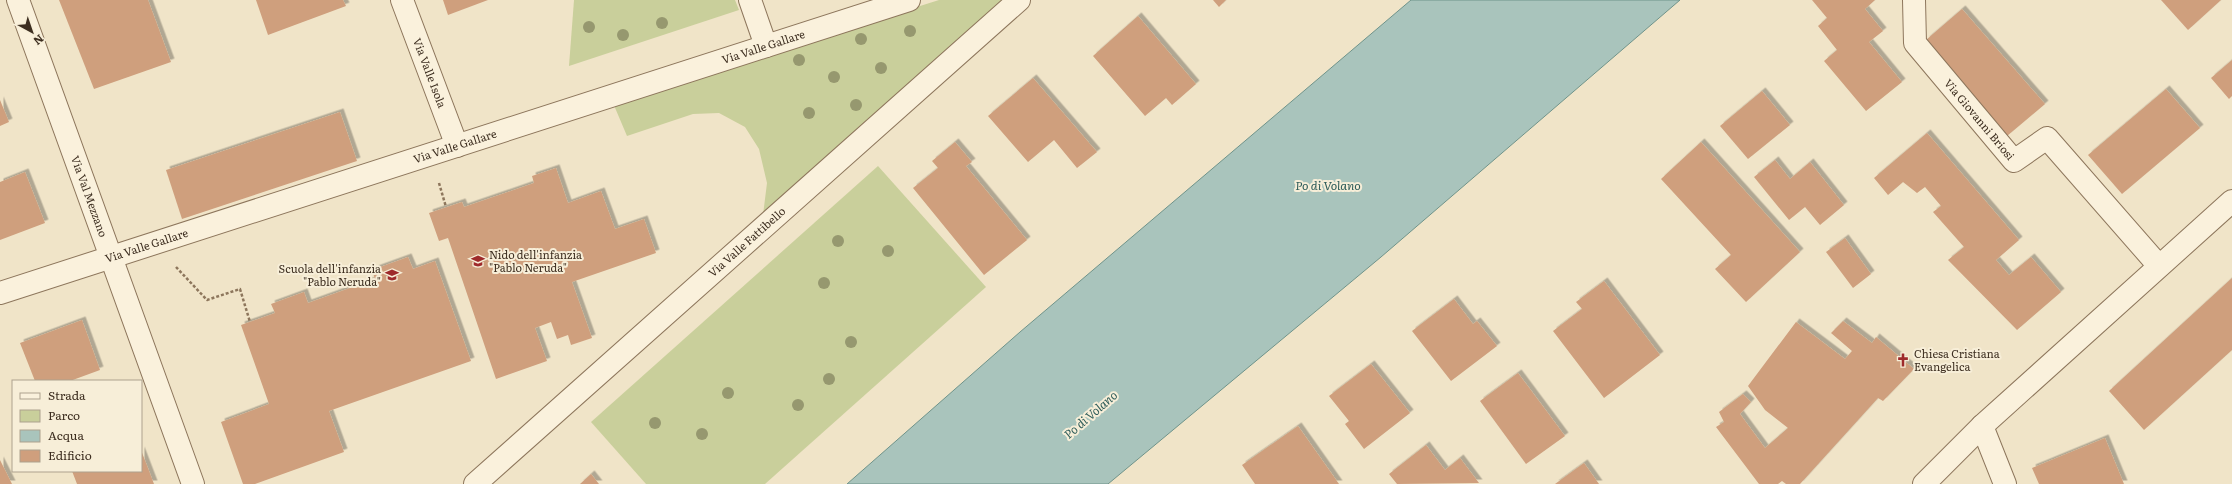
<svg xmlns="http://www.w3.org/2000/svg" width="2232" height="484" font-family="Literata,serif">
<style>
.green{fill:#c9cf9b}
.water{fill:#a9c4bc;stroke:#6f938a}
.building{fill:#cf9f7d;filter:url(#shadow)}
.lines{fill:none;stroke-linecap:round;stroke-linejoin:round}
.minor-casing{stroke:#8d765c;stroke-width:24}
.path{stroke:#8d765c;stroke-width:2.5;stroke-dasharray:3 2;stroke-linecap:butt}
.minor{stroke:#faf1dc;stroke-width:22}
.tree{fill:#96986f}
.labels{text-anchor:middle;stroke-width:4;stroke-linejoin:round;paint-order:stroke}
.street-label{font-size:11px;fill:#3d2e20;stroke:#f7eed8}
.poi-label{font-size:11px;fill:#3d2e20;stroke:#f7eed8;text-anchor:start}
.water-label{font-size:12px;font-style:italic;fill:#2f5d5a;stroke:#f7eed8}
</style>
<defs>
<filter id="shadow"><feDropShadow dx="3.5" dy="-3.5" stdDeviation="0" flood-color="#0004"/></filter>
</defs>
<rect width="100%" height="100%" fill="#f0e4c8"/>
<g class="green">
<path d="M574,0H735L739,10L569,66Z"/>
<path d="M939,0H1007L763,215L767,183L759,149L745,127L719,113L693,114L627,136L613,103Z"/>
<path d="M878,166L986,287L765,484H646L591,422Z"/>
</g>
<path class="water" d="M1411,0H1680L1381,257L1108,484H847L1020,332Z"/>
<g class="building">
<path d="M59,0H148L171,62L94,89Z"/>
<path d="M256,0H343L346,6L268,35Z"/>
<path d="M443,0H488L448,15Z"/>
<path d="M1213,0H1226L1219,7Z"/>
<path d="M1812,0H1875L1865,9L1883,31L1869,42L1902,82L1866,111L1824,61L1837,50L1818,26L1827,18Z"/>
<path d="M2161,0H2221L2188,30Z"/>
<path d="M1962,9L2045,104L2007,136L1926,40Z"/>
<path d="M1138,16L1196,84L1172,105L1166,98L1145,116L1093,56Z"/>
<path d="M2232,60V96L2229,99L2211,78Z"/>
<path d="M1033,78L1097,152L1077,168L1054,140L1028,162L988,116Z"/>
<path d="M2166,89L2200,128L2122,194L2088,155Z"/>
<path d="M1762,91L1790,125L1748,159L1720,126Z"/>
<path d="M0,100L9,122L0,126Z"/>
<path d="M340,112L357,161L182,219L166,170Z"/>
<path d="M1927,133L2019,240L1996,260L2009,275L2031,257L2061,292L2017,330L1948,260L1964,247L1933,212L1941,206L1925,187L1917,193L1903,182L1888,195L1874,178Z"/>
<path d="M955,142L972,162L966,166L1027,240L984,275L913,188L938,168L932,161Z"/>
<path d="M1701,142L1800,252L1746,302L1715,269L1731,255L1661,179Z"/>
<path d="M1775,160L1790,179L1810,162L1844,205L1820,225L1805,207L1789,220L1754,177Z"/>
<path d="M556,168L568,203L601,191L615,229L644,219L656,253L572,282L592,338L571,345L568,335L557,339L551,322L535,328L547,361L496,379L448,238L439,241L429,213L462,202L464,207L534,183L532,176Z"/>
<path d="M25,172L45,223L0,240V182Z"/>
<path d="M1845,238L1871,274L1853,288L1826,252Z"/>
<path d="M408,257L413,269L435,261L471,361L329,411L344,452L255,484H243L221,422L269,404L241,325L275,313L271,304L304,292L308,303L375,279L372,270Z"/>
<path d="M2232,278V350L2144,430L2109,391Z"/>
<path d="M1604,281L1660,355L1604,398L1553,331L1582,309L1576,302Z"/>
<path d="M1454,299L1473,324L1477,321L1497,346L1451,381L1412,331Z"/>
<path d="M82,320L100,370L70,381H35L20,343Z"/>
<path d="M1843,321L1872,343L1876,337L1914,369L1883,401L1878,398L1800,484H1786L1782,481L1778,484H1759L1716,427L1724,422L1719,412L1743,394L1751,402L1740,414L1765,448L1788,428L1765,410L1748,386L1796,322L1845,359L1852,351L1831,333Z"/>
<path d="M1371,364L1410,413L1364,449L1345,424L1349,421L1329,396Z"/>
<path d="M1518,373L1565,436L1526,464L1480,401Z"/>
<path d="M1298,426L1339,484H1255L1242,465Z"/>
<path d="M2105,438L2124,484H2039L2032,468Z"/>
<path d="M1426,445L1445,470L1460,458L1479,483L1397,484L1389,474Z"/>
<path d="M141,450L154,484H77L72,471H141Z"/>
<path d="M0,460L12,484H0Z"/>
<path d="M1584,463L1599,484H1555Z"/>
<path d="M591,474L599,484H580Z"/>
</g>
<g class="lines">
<g class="minor-casing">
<g id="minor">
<path id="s1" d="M18,0L193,484"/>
<path id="s2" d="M402,0L457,146"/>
<path d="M750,0L766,46"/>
<path id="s3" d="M1914,0L1915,43L2014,161L2047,138L2159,266"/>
<path id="s4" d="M0,293L909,0"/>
<path d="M1982,426L2005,484"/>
<path id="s5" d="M475,484L1019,0"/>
<path d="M1924,484L1982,426L2232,201"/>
</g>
</g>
<g class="path">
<path d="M439,183L446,207"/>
<path d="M176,267L207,300L240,289L250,322"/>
</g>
<use href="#minor" class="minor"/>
</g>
<g class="tree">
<circle cx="662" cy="23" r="6"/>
<circle cx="589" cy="27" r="6"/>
<circle cx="910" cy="31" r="6"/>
<circle cx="623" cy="35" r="6"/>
<circle cx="861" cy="39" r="6"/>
<circle cx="799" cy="60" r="6"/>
<circle cx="881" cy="68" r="6"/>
<circle cx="834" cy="77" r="6"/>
<circle cx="856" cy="105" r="6"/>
<circle cx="809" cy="113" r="6"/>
<circle cx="838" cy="241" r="6"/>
<circle cx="888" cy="251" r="6"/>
<circle cx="824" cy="283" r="6"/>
<circle cx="851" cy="342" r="6"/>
<circle cx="829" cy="379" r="6"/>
<circle cx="728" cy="393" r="6"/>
<circle cx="798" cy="405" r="6"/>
<circle cx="655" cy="423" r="6"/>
<circle cx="702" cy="434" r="6"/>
</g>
<defs>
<g id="school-bare" transform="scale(1.08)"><path d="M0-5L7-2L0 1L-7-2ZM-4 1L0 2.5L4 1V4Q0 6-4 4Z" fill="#9e2a2b" stroke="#f7eed8" stroke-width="2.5" paint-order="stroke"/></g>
<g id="church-bare" transform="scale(1.08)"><path d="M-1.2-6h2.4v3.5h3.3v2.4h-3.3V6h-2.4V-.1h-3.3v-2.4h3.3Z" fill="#9e2a2b" stroke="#f7eed8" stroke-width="2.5" paint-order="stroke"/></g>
</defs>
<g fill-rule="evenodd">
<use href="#school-bare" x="478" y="261"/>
<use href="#school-bare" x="392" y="275"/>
<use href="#church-bare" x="1903" y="360"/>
</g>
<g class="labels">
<g class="street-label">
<text dy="4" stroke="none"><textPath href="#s4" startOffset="802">Via Valle Gallare</textPath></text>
<text dy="4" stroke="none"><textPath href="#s2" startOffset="78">Via Valle Isola</textPath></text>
<text dy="4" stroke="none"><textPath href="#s3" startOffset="143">Via Giovanni Briosi</textPath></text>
<text dy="4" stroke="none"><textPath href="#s4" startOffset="478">Via Valle Gallare</textPath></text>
<text dy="4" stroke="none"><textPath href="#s1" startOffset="209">Via Val Mezzano</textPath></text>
<text dy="4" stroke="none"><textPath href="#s5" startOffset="364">Via Valle Fattibello</textPath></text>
<text dy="4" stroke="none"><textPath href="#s4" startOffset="154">Via Valle Gallare</textPath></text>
</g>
<g class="poi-label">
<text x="489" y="259">Nido dell'infanzia<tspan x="489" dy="13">"Pablo Neruda"</tspan></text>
<text x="381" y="273" text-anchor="end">Scuola dell'infanzia<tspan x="381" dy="13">"Pablo Neruda"</tspan></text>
<text x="1914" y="358">Chiesa Cristiana<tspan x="1914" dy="13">Evangelica</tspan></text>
</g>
<g class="water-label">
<text x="1328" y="190">Po di Volano</text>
<text transform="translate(1091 415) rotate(-41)" y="4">Po di Volano</text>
</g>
</g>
<rect x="12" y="380" width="130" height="92" fill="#f7eed8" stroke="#ada18e"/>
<rect x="20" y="393" width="20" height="6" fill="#faf1dc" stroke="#ada18e"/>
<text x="48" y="400" font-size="12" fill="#3d2e20">Strada</text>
<rect x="20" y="410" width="20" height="12" fill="#c9cf9b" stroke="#ada18e"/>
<text x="48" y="420" font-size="12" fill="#3d2e20">Parco</text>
<rect x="20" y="430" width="20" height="12" fill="#a9c4bc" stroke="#ada18e"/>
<text x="48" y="440" font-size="12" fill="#3d2e20">Acqua</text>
<rect x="20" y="450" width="20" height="12" fill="#cf9f7d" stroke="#ada18e"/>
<text x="48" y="460" font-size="12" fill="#3d2e20">Edificio</text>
<g transform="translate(32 32) rotate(140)" stroke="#f7eed8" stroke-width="3" paint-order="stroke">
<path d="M0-3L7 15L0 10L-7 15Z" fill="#3d2e20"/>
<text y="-6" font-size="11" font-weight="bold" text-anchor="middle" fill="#3d2e20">N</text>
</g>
</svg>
